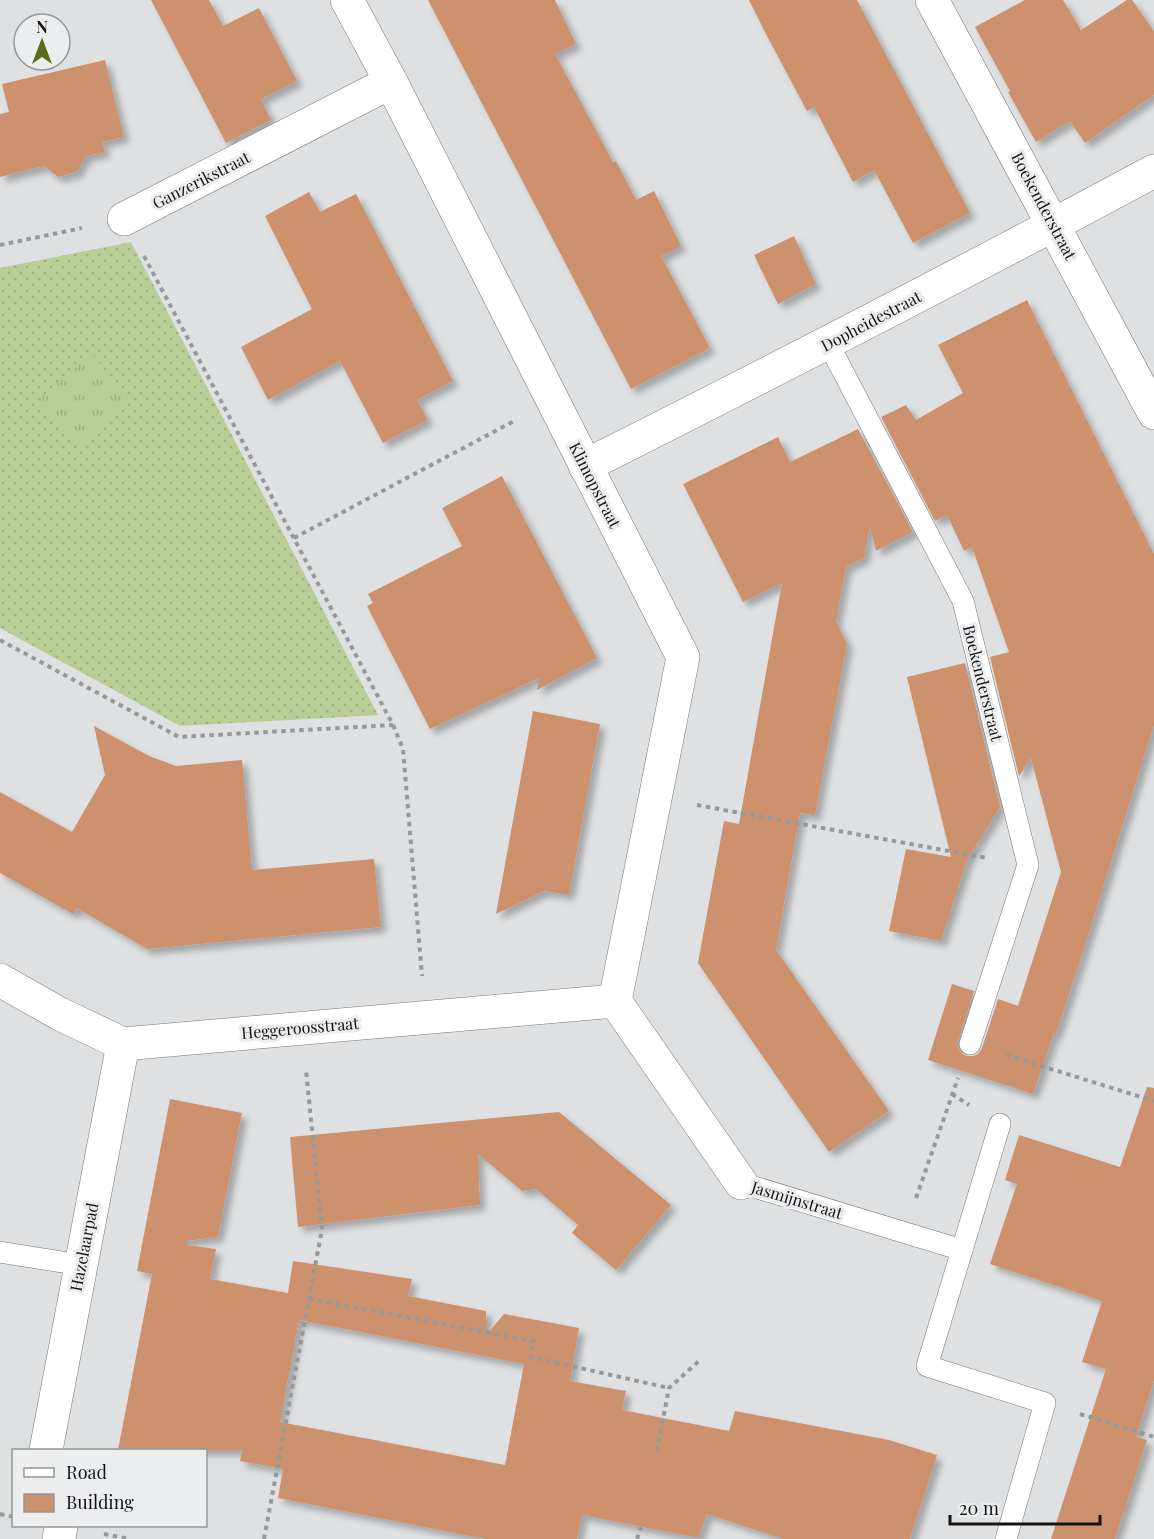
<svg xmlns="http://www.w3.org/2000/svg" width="1154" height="1539" font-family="'Playfair Display',serif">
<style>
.grass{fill:url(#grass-dots)}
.park{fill:url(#park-tufts)}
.building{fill:#cd916d;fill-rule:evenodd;filter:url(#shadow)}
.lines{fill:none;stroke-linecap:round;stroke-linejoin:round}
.service-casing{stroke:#77787a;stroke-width:22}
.minor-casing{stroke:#77787a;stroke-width:34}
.path{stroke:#97989a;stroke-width:4;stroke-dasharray:4.5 4.5;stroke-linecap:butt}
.service{stroke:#fff;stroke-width:21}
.minor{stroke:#fff;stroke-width:33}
.labels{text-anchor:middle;stroke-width:6;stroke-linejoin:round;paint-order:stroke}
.street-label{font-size:16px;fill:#131314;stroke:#ebedef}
</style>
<defs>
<pattern id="grass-dots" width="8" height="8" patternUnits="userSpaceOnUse" patternTransform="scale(1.5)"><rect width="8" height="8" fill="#b9ce96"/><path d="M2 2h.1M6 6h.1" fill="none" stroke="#9eb080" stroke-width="1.8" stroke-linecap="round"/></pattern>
<pattern id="park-tufts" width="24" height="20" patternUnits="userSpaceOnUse" patternTransform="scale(1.5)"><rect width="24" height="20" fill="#b9ce96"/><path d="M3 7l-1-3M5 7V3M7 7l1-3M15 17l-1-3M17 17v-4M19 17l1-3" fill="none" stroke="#9eb080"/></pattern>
<filter id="shadow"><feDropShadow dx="5.5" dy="5.5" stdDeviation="3" flood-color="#0004"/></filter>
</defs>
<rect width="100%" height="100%" fill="#dee0e2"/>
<path class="grass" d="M131,242L378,715L180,726L0,628V268Z"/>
<path class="park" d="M91,354L132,401L78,447L37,401Z"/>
<g class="building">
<path d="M151,0H209L223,26L259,8L297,81L261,99L271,120L226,143Z"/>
<path d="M428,0H555L576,44L555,54L613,162L616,161L636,200L654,191L681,246L661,256L710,348L631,389Z"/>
<path d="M749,0H857L970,213L913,243L874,170L853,182L814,107L807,111L766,34Z"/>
<path d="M1025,0H1063L1081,30L1127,0H1132L1154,31V95L1085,143L1070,121L1036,142L1008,92L1010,91L975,27Z"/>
<path d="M105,60L124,137L102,142L105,152L86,156L77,172L58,177L44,166L0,177V114L9,112L2,84Z"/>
<path d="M309,192L320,212L356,194L453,381L417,400L428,420L383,443L340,361L268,400L241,347L312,309L265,216Z"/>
<path d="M794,236L816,284L778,304L754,255Z"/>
<path d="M1027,300L1154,554V725L1083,952L1056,1034L1054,1033L1033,1094L928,1060L952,984L974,991L958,1041V1047L961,1053L966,1056H973L978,1054L982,1048L998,999L1018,1006L1061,872L1031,758L1019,776L990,657L1009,652L972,547L964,551L947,515L935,521L881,417L906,405L916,420L963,393L938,345Z"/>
<path d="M858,429L913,532L876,551L870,526L864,558L846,567L836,621L847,644L815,815L800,813L776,950L889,1111L829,1152L698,963L724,821L739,824L782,583L743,602L683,484L778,437L790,462Z"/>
<path d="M502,476L597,658L537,690L539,678L430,729L367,606L373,603L368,594L462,546L442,508Z"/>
<path d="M965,663L1000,807L967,860L941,941L889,931L906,849L951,857L907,677Z"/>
<path d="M533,711L600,724L569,895L544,891L496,914Z"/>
<path d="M94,726L149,756L176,766L242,760L252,870L374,859L381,927L147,949L77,908L73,914L0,873V792L72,832L105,775Z"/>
<path d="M1147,1087L1154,1088V1380L1136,1437L1147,1440L1115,1539H1051L1106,1369L1082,1362L1102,1301L990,1264L1017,1184L1005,1180L1019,1135L1120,1167Z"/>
<path d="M170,1099L242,1113L218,1237L186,1241V1245L216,1249L210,1279L288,1293L293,1261L412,1279L408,1296L486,1311L487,1334L504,1314L579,1328L570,1381L626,1391L622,1410L729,1431L735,1411L889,1440L937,1455L910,1539H783L707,1514L698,1538L582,1515L577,1539H485L278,1498L283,1469L240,1461L242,1450H118L152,1274L137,1271ZM299,1320L524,1364L505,1465L280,1422Z"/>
<path d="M559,1112L671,1205L616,1270L572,1233L578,1225L536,1189L522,1191L478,1154L480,1205L298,1227L290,1137Z"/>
</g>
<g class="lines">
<g class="service-casing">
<g id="service">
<path d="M828,343L963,601L1028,865L970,1044"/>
<path d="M1000,1124L927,1366L1045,1403L1006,1539"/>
<path d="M741,1183L962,1250"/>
<path d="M0,1252L81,1265"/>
</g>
</g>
<g class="minor-casing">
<g id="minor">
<path d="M347,0L391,82L683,657L615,1001"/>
<path d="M932,0L1154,413"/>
<path d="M124,219L391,82"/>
<path d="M585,466C776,370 966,272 1154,171"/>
<path d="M0,980L60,1014L123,1044L615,1001"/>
<path d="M615,1001L741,1183"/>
<path d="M46,1450L123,1044"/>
<path d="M59,1539L61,1526"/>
</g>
</g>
<g class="path">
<path d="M0,245L82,228"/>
<path d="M144,256L393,725L403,749L422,976"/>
<path d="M294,538L516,420"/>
<path d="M0,640L179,737L393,725"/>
<path d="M697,805L987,858"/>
<path d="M1006,1055L1154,1101"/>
<path d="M952,1094L969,1105"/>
<path d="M916,1198L958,1078"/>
<path d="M309,1299L534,1341L531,1357L669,1388"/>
<path d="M1080,1414L1154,1437"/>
<path d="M657,1451L669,1388L699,1361"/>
<path d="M0,1514L14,1517"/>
<path d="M104,1534L130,1539"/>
<path d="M264,1539L322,1229L306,1070"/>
<path d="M637,1539L641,1527"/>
</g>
<use href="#service" class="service"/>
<use href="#minor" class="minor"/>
</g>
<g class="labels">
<g class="street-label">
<text transform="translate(201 180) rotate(-27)" y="6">Ganzerikstraat</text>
<text transform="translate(1044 206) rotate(62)" y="6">Boekenderstraat</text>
<text transform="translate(871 321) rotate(-28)" y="6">Dopheidestraat</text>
<text transform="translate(595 485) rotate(63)" y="6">Klimopstraat</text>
<text transform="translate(983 683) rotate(76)" y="6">Boekenderstraat</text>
<text transform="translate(300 1028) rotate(-5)" y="6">Heggeroosstraat</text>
<text transform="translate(797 1200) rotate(17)" y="6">Jasmijnstraat</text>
<text transform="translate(84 1247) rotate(-79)" y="6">Hazelaarpad</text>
</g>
</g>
<rect x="12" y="1449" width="195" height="78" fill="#ebedef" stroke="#959697" stroke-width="1.5"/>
<rect x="24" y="1468" width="30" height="9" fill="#ffffff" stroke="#959697" stroke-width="1.5"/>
<text x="66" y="1479" font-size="18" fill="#131314">Road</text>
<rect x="24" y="1494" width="30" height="18" fill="#cd916d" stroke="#959697" stroke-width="1.5"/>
<text x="66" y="1509" font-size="18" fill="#131314">Building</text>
<g transform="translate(42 42)"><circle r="28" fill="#ebedef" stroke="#959697" stroke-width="1.5"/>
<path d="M0-4.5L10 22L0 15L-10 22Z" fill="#596c19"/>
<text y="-9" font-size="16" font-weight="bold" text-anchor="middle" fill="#131314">N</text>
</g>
<path d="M950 1515v9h150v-9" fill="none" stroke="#131314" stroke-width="3"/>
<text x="959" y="1515" font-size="18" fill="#131314" stroke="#ebedef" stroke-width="4.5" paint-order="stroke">20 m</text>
</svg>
